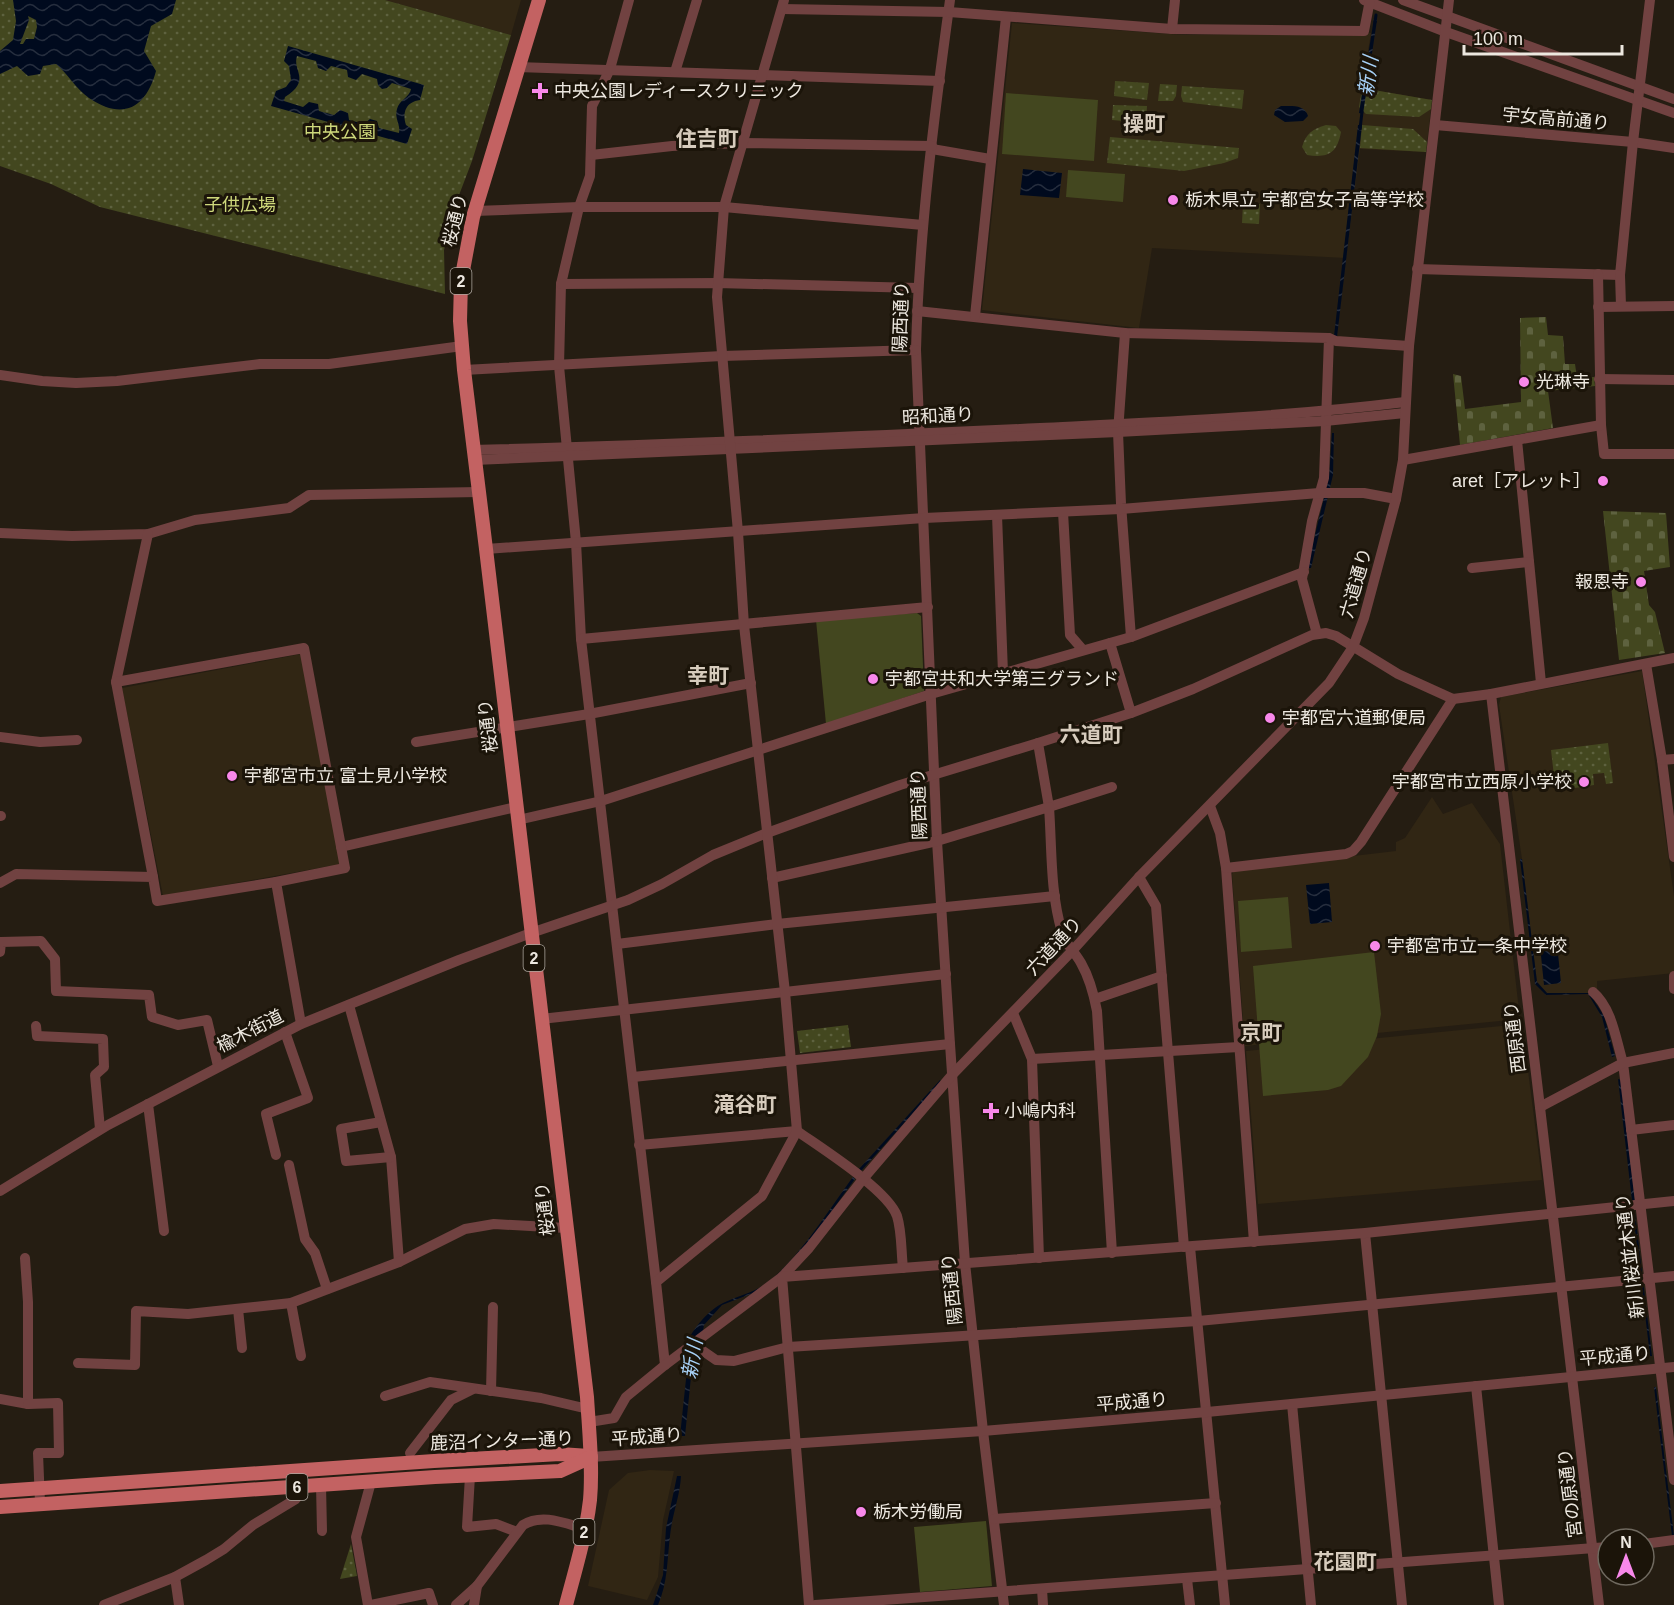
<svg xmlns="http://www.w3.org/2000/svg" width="1674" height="1605" font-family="Helvetica,'Noto Sans JP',sans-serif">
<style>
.built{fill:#312614}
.grass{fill:#43471f}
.cemetery{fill:url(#cemetery-stones)}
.park{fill:url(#park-dots)}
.water{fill:url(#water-waves);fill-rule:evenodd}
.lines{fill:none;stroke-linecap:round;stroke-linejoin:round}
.stream{stroke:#000a1e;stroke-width:3}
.minor{stroke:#714241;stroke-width:10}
.major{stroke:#c36262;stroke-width:14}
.poi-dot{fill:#f888ea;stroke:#1b1409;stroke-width:2}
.labels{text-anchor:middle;stroke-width:6;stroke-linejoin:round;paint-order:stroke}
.shield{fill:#1b1409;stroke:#aea8a0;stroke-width:1.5}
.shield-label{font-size:16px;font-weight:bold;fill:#ede8e0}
.poi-label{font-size:18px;fill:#ede8e0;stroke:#1b1409;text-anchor:start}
.street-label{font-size:18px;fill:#ede8e0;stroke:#1b1409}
.park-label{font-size:18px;fill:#ced87b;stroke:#1b1409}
.water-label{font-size:20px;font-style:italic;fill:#a7d1f7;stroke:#1b1409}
.quarter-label{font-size:21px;font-weight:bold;fill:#d7ccbd;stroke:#1b1409}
</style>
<defs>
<pattern id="cemetery-stones" width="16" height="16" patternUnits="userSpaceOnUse" patternTransform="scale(1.5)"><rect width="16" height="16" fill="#43471f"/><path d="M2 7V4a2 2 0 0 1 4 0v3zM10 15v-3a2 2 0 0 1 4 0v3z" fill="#5e623f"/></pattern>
<pattern id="park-dots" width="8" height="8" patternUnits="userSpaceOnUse" patternTransform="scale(1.5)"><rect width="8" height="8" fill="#43471f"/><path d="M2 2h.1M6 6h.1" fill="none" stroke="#5e623f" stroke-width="1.8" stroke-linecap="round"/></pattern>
<pattern id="water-waves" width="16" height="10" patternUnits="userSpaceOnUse" patternTransform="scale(1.5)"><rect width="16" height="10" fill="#000a1e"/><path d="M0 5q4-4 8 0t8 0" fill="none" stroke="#262e3e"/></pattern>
</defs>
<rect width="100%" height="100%" fill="#251d12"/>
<g class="built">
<path d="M385,0H521L511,35Z"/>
<path d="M1012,23L1185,35L1371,33L1362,88L1432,100L1426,152L1360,149L1346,258L1152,248L1139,328L982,310Z"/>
<path d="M301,654L341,864L163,896L122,688Z"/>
<path d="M1642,671L1674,896V973L1597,981V991L1589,993H1547L1537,982L1522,859L1499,705L1501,697Z"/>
<path d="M1432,797L1443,814L1472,803L1500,844L1520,1019L1245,1046L1232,874L1235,870L1396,851V842L1405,838Z"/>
<path d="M1522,1024L1542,1180L1258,1204L1246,1051Z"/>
<path d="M650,1470L674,1471L663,1520L658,1577L647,1600L588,1586L609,1490L628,1473Z"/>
</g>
<g class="grass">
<path d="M1006,93L1098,100L1094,161L1002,154Z"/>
<path d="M1068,170L1125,174L1123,202L1066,197Z"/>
<path d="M917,613L921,616L924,691L826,724L816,620Z"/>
<path d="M1288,897L1292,948L1241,952L1238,901Z"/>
<path d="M1374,952L1381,1014L1377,1036L1368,1057L1341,1086L1328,1090L1263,1096L1253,966Z"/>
<path d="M986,1521L992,1586L920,1592L914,1527Z"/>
</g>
<g class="cemetery">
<path d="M1546,317L1548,335L1563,336L1565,364H1575L1577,378L1594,377L1595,386L1548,391L1553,428L1460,445L1453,374L1461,376L1465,409L1521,402L1520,318Z"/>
<path d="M1603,511L1666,513L1670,567L1644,571L1649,605L1655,612L1665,653L1619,660Z"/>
</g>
<g class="park">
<path d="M0,0H385L511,35L472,161L456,203L444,250L445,294L100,207L51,184L0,166Z"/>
<path d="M1115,81L1149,83L1147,100L1114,96Z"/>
<path d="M1160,84L1177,85L1176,96L1173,101H1158Z"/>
<path d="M1182,86L1244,90L1242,109L1183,102L1181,96Z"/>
<path d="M1362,88L1432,100L1431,109L1419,117L1366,114L1359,107Z"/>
<path d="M1113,105L1147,106L1146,123L1112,120Z"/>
<path d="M1326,125L1336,126L1341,132C1337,154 1327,158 1307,155L1302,147C1306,133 1313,129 1326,125Z"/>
<path d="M1362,125L1413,129L1427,142L1426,152L1360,148Z"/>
<path d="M1110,137L1239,148L1238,158L1224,163L1184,171L1107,163Z"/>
<path d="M1243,203L1260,204L1259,224L1242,223Z"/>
<path d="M1608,743L1613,783L1606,784L1604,773L1593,774L1594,785L1568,789L1566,775L1554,776L1551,750Z"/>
<path d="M848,1025L851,1047L800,1053L797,1031Z"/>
<path d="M351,1544L357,1576L340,1579Z"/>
</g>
<g class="water">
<path d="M13,0H176L172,14L151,26L144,51L156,71C146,108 123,121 89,98C76,89 68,74 56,64L43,66L40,74L28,76L17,66L0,74V51L13,40L16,21ZM28,16L36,20L37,27L34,39H26L23,44H20L29,20Z"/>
<path d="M1374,18L1377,20L1363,114L1359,113Z"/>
<path d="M288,46L424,85L420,100C406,102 402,112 406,125L412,129L407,144L271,106L276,91L286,87L291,80L289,66L284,61ZM297,56L316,61L318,68L326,71L331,66L347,70L348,77L356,80L362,74L377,79L378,85L382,89L387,88L392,83L411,89C410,97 399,100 397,109C394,118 401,125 399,133L379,128L377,121L370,119L364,124L349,120L348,113L340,110L334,115L319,111L318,104L309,102L303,107L284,101L285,97C312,80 292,71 297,56Z"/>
<path d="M1281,106C1291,106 1305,104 1308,116L1303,121L1285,122L1274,115L1275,110Z"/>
<path d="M1358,125H1362L1337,337L1334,336Z"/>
<path d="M1023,169L1062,173L1059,198L1020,195Z"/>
<path d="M1332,433H1334L1333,475L1311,568H1307L1329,477Z"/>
<path d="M1520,859H1522L1537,982L1547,993H1589L1604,1016L1615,1056L1612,1057L1602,1017L1588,994L1546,995L1535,984Z"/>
<path d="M1329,883L1332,922L1310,924L1306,885Z"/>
<path d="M1557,944L1561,983L1544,985L1540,946Z"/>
<path d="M1618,1079L1621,1080L1635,1200L1632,1201Z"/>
<path d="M940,1080L941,1082L861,1171L859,1169Z"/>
<path d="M853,1177L855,1179L798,1257L766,1288L722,1305L704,1325L703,1331L687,1343C693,1328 709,1310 723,1303C737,1296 753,1293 765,1284C796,1263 830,1208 853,1177Z"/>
<path d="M1633,1213H1635L1652,1356H1650Z"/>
<path d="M693,1357L685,1436H680L688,1360Z"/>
<path d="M1654,1387H1656L1674,1536H1672Z"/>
<path d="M677,1476H681C680,1496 672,1515 670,1536C667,1560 668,1582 658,1605H653L663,1575L666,1528Z"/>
</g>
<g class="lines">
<g class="stream">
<path d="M1375,22L1376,15"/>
<path d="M1360,129L1362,112"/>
</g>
<g class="minor">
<path d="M629,0L610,69L592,106L590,176L579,207L561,284L559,366L576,542L581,639L656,1282"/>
<path d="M950,0C934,116 919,233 916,350L937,841L950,1044L965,1263L983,1431L1004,1605"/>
<path d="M1364,0L1446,32L1674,113"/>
<path d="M1403,0L1674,99"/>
<path d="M782,9L949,12L1172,29L1364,31L1370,0"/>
<path d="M1172,29L1175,0"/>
<path d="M517,67L940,81"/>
<path d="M675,72L697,0"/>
<path d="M1435,125L1633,142L1674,148"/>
<path d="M932,149L990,159"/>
<path d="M591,155L672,146L742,143L932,146"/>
<path d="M475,211L579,207H724L923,225"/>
<path d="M1417,269L1620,275L1633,142L1650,0"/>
<path d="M1620,275L1621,306"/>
<path d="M561,284L717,283L918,288"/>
<path d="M1598,307L1674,306"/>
<path d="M917,311L1125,333L1329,338L1324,478L1312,521L1302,579L1317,634"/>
<path d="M975,316L1006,17"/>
<path d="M1125,333L1118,432L1121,504L1131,637"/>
<path d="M1329,338L1336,341L1409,346"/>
<path d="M464,370L722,356L916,350"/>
<path d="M0,375L42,381L76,383L117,381L260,364H329L462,346"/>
<path d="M1599,379L1674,380"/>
<path d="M1601,425L1604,454H1674"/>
<path d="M1517,440L1541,683"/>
<path d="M472,450C661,445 851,437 1040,428C1162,422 1284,417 1405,402"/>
<path d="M474,460L1118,432L1325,421L1405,413"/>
<path d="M1403,460L1601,425L1598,274"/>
<path d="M1063,512L1070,635L1083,650"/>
<path d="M997,515L1003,673"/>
<path d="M0,533L72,536L148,534L195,520L289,508L309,495L479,492"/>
<path d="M486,549L924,518L1121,509L1319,493H1364L1396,499"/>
<path d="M1472,568L1529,562"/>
<path d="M581,639L928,607"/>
<path d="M1110,643L1131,713"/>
<path d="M1646,664L1662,760L1674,857"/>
<path d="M116,682L148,534"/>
<path d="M1491,694L1599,1605"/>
<path d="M0,737L40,742L77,740"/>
<path d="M416,742L589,714L751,683"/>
<path d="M1038,743L1049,807L1112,787"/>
<path d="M1662,760L1674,759"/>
<path d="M1210,806L1220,833L1226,868L1254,1242"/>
<path d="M0,816H1"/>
<path d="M518,820L601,801L931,694L1131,637L1304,572"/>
<path d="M341,847L516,807"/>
<path d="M1226,868L1346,854L1353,851L1361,842L1453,699"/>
<path d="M153,877L116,682L304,648L345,868L276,882"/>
<path d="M1139,877L1156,906L1184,1247"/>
<path d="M772,878L937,841L1049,807C1052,848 1050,892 1062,932C1065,944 1075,952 1081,963C1089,977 1094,995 1097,1011L1112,1253"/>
<path d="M0,883L16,874L153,877L157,901L276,882L301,1024"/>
<path d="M617,944L777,924L1055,896"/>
<path d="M0,952L1,942L41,941L55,959L56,991L149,995L152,1017L178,1025L207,1020L218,1066"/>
<path d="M1674,976V989"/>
<path d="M1593,992C1612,1008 1616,1040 1623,1063L1674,1480"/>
<path d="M1095,999L1162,976"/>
<path d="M349,1005L391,1157L399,1262"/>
<path d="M1013,1013L1032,1059L1039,1258"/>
<path d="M541,1019L946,974"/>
<path d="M36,1026L37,1036L103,1039L104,1067L95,1075L100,1129"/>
<path d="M1032,1059L1239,1047"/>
<path d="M633,1077L950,1044"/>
<path d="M148,1104L164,1231"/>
<path d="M1540,1107L1623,1063L1674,1053"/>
<path d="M381,1122L341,1129L346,1161L391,1157"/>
<path d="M1631,1130L1674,1125"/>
<path d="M639,1145L797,1131C821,1148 888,1190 897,1216C902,1232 901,1251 903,1268"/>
<path d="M276,1155L266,1114L308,1098L285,1032"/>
<path d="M289,1165L305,1239L315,1253L327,1289"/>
<path d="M0,1191L108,1125L301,1024L459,960L531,933L628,900L662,884L713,855L767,833L900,785L1038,743L1131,713L1193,689L1312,635L1326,633L1336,636L1398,674L1453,699L1491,694L1674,658"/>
<path d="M1365,1233L1402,1605"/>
<path d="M1190,1247L1225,1605"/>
<path d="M291,1303L301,1356"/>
<path d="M238,1309L242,1348"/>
<path d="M693,1344L716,1360L734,1361L788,1347L1198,1321L1674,1276"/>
<path d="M78,1363L135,1365L136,1311L188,1314L291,1303L399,1262L465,1229L494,1224L566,1228"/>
<path d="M665,1365L656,1282L762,1196L797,1131L785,992L744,625L738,532L717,297L724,207L784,0"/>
<path d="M1476,1386L1499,1605"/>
<path d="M491,1391L493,1307"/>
<path d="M385,1396L430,1382L541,1398L588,1409"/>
<path d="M0,1399L28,1404V1302L25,1258"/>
<path d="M28,1404L58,1403L59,1453H38L40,1503"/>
<path d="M1292,1404L1311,1605"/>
<path d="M589,1422L614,1418L626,1397L665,1365L782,1277L809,1248L863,1179L952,1075L1073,950L1139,877L1329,683L1353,647L1364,618L1396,499L1403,460L1409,346L1449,0"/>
<path d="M410,1453L451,1400L473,1389"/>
<path d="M591,1457L983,1431L1207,1412L1674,1367"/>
<path d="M470,1476L467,1527L496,1524L517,1532"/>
<path d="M321,1485L322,1531"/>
<path d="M994,1519L1216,1503"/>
<path d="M1644,1544L1674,1540"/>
<path d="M175,1577L179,1605"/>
<path d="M1187,1579L1190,1605"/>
<path d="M1042,1589L1043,1605"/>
<path d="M104,1605L175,1577L206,1560L224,1549L253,1525L296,1499V1487"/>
<path d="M368,1605L356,1537L371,1482"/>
<path d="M371,1605L429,1593L433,1605"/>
<path d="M456,1605L477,1586"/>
<path d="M474,1605L477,1586L523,1525C542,1513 564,1523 585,1529"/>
<path d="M809,1605L782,1277L1365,1233L1674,1201"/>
<path d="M815,1605L1608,1547"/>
</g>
<g class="major">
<path d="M539,0L473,217L461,281L460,321L464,370L486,549L587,1397C589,1431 593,1466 590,1500C586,1535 575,1571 566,1605"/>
<path d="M0,1491L434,1461L560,1454L589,1456"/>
<path d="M0,1507L435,1477L560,1471L591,1457"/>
</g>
</g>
<g class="poi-dot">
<path d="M537 82h6v6h6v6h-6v6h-6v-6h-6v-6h6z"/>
<circle cx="1173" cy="200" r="6"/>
<circle cx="1524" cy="382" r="6"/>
<circle cx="1603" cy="481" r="6"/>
<circle cx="1641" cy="582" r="6"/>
<circle cx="873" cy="679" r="6"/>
<circle cx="1270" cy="718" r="6"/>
<circle cx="232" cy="776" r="6"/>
<circle cx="1584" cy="782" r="6"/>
<circle cx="1375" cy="946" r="6"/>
<path d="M988 1102h6v6h6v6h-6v6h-6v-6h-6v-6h6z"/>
<circle cx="861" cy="1512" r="6"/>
</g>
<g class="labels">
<g class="shield">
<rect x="450.5" y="268" width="21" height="26" rx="4.5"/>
<rect x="523.5" y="945" width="21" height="26" rx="4.5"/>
<rect x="286.5" y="1474" width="21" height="26" rx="4.5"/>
<rect x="573.5" y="1519" width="21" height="26" rx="4.5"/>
</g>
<g class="shield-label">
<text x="461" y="287">2</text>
<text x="534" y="964">2</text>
<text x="297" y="1493">6</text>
<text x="584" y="1538">2</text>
</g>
<g class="poi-label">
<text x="554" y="97">中央公園レディースクリニック</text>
<text x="1185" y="206">栃木県立 宇都宮女子高等学校</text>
<text x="1536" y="388">光琳寺</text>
<text x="1591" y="487" text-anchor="end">aret［アレット］</text>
<text x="1629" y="588" text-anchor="end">報恩寺</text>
<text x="885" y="685">宇都宮共和大学第三グランド</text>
<text x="1282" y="724">宇都宮六道郵便局</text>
<text x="244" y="782">宇都宮市立 富士見小学校</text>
<text x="1572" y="788" text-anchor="end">宇都宮市立西原小学校</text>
<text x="1387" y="952">宇都宮市立一条中学校</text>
<text x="1004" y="1117">小嶋内科</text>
<text x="873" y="1518">栃木労働局</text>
</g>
<g class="street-label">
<text transform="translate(1556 119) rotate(5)" y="6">宇女高前通り</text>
<text transform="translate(455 220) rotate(-76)" y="6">桜通り</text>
<text transform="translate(901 317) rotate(-88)" y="6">陽西通り</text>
<text transform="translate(938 416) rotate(-3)" y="6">昭和通り</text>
<text transform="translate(1356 583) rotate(-74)" y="6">六道通り</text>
<text transform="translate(488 726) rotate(-97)" y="6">桜通り</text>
<text transform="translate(919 804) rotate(-92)" y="6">陽西通り</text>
<text transform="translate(1054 946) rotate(-47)" y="6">六道通り</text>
<text transform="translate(250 1031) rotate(-27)" y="6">楡木街道</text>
<text transform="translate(1515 1037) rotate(-97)" y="6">西原通り</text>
<text transform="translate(545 1209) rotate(-97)" y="6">桜通り</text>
<text transform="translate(1630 1256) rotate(-97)" y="6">新川桜並木通り</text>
<text transform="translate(952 1289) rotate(-96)" y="6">陽西通り</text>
<text transform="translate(1615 1356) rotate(-5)" y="6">平成通り</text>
<text transform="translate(1132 1402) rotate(-5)" y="6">平成通り</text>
<text transform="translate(647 1437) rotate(-4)" y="6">平成通り</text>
<text transform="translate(502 1441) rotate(-2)" y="6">鹿沼インター通り</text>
<text transform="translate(1570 1493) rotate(-97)" y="6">宮の原通り</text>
</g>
<g class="park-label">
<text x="340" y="138">中央公園</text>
<text x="240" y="211">子供広場</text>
</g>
<g class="water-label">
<text transform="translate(1368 76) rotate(-82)" y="7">新川</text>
<text transform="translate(692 1359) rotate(-81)" y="7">新川</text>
</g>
<g class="quarter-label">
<text x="1144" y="131">操町</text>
<text x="707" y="146">住吉町</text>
<text x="708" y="683">幸町</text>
<text x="1091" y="742">六道町</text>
<text x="1261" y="1040">京町</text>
<text x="745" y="1112">滝谷町</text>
<text x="1345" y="1569">花園町</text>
</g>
</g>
<g transform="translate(1626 1557)"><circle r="28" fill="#1b1409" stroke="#6f695f" stroke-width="1.5"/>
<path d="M0-4.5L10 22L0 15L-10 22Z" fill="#f888ea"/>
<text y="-9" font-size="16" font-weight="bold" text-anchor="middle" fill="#ede8e0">N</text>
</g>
<path d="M1464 45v9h158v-9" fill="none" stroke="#ede8e0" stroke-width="3"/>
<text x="1473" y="45" font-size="18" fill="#ede8e0" stroke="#1b1409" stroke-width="4.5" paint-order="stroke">100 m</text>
</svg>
